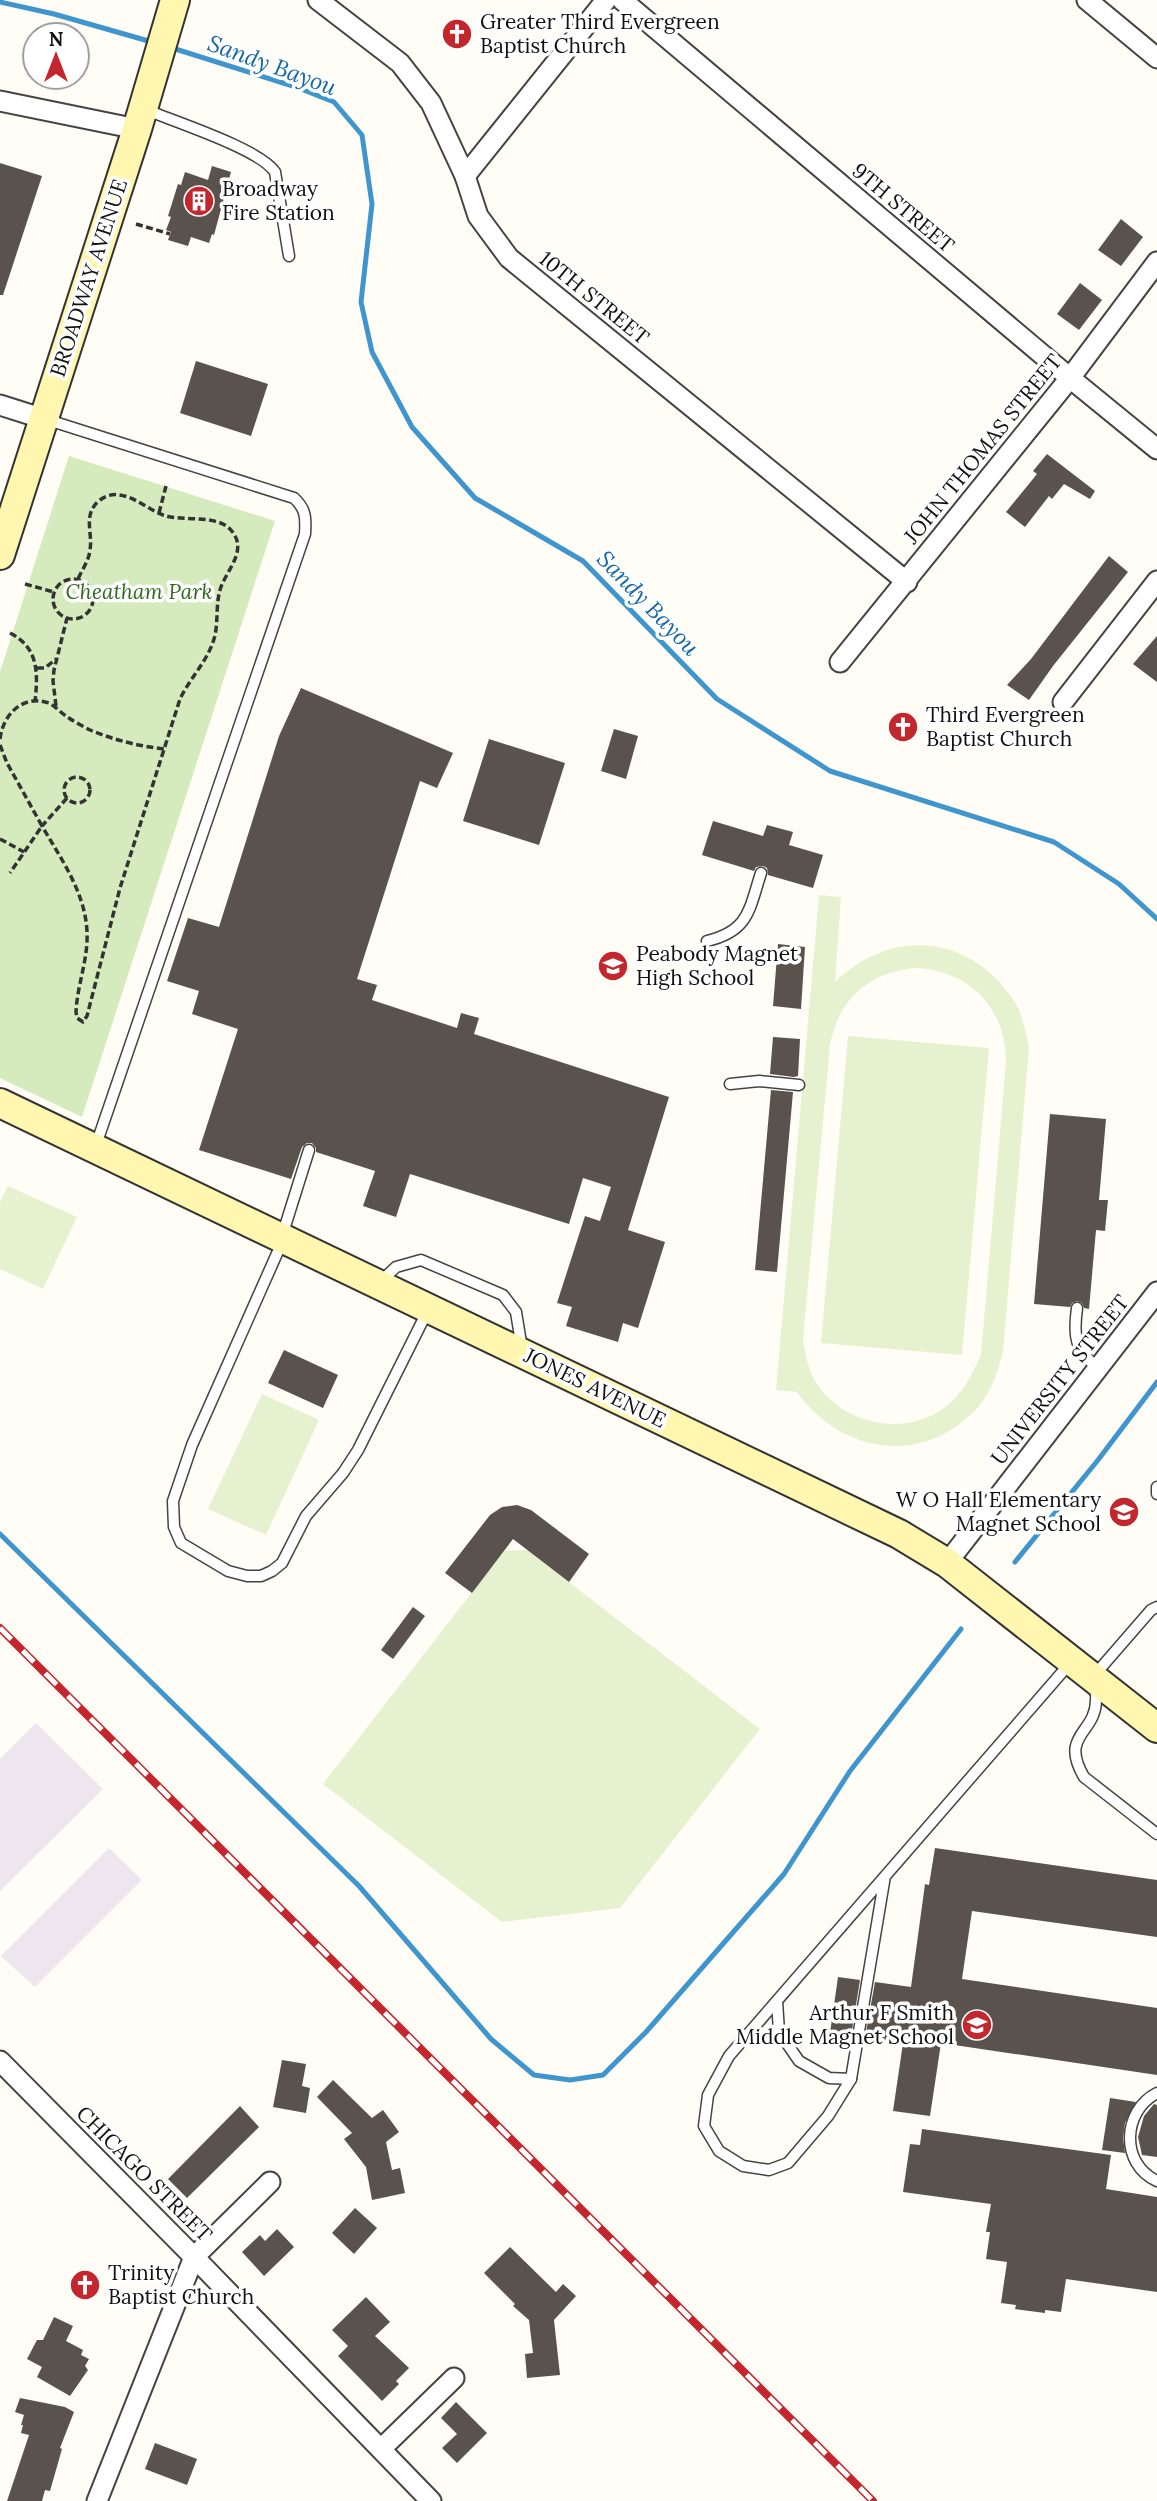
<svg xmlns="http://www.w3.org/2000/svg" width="1157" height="2501" font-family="Lora,serif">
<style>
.industrial{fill:#eee6ef}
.green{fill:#d5ebbd}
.pitch{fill:#e6f2cf;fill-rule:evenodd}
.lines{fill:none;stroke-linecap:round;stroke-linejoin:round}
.stream{stroke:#3f96cf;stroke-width:5}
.building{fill:#5a524d}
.lane-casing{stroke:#444;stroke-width:13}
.street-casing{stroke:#444;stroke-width:23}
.secondary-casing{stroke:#333;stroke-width:32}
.path{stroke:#333;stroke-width:3.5;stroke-dasharray:7 3.5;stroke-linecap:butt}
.lane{stroke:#fff;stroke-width:10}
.street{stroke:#fff;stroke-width:19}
.secondary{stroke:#fff6b0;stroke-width:28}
.rail-casing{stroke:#c4262e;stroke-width:8}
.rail{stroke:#fff;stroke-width:5;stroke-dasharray:16;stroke-linecap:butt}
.labels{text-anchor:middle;stroke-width:7;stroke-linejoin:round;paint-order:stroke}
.poi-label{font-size:21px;fill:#111;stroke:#fff;text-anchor:start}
.street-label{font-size:21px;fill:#111;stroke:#fff}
.park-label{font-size:21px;font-style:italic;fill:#2f6b1f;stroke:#fff}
.water-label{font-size:23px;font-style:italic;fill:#1768a6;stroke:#fff}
</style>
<rect width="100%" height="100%" fill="#fffdf5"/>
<g class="industrial">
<path d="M36,1723L103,1789L0,1891V1759Z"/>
<path d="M109,1848L142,1880L35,1987L1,1956Z"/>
</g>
<path class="green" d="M69,456L275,521L82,1117L0,1078V672Z"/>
<g class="pitch">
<path d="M819,895L841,897L835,982C891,927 971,934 1014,1001C1023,1014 1025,1032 1029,1047L1003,1352C998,1370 992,1391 979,1406C925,1467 842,1455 797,1392L776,1390ZM913,968C968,969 1006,1007 1006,1062L981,1355C971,1376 963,1394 944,1408C903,1438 841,1424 815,1381C808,1368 805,1354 803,1339L830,1045C839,999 867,974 913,968Z"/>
<path d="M848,1036L989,1048L962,1355L821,1343Z"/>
<path d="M8,1186L77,1217L43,1289L0,1269V1202Z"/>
<path d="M262,1394L319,1420L266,1535L208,1509Z"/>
<path d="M527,1550L760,1729L620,1908L502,1922L323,1784L504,1551Z"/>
</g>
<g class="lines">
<g class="stream">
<path d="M0,2L54,14L152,42"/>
<path d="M169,47L296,87L334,102L362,135L372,204L361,302L372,352L412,427L475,498L583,561L717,699L830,771L1054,842L1119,884L1157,919"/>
<path d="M0,1534L359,1886L491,2039L534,2075L570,2080L603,2075L646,2032L784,1874L850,1771L961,1629"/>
<path d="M1015,1562L1098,1460L1157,1382"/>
</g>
</g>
<g class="building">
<path d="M0,163L42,176L3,295H0Z"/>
<path d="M212,166L231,172L214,235L212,234L209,243L191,237L188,246L168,240L171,232L166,230L171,217L168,216L178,184L181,185L185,172L208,180Z"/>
<path d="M1121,219L1143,237L1121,266L1098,250Z"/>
<path d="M1080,283L1102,300L1079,330L1057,314Z"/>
<path d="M196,361L268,384L251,436L180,413Z"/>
<path d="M1047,454L1095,491L1090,499L1064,484L1052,499L1049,496L1025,527L1006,512L1037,474L1033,471Z"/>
<path d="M1109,556L1128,572L1053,666L1029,700L1007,685L1031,659Z"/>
<path d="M1157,636V682L1133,664Z"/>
<path d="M301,688L453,753L437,788L420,781L357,979L377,985L372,1000L457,1028L461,1013L479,1018L474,1034L669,1097L628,1230L665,1242L638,1328L623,1323L618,1342L566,1326L572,1307L557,1303L585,1216L600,1221L611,1187L583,1178L569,1224L410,1174L396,1217L363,1206L375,1171L316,1152V1148L312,1143H307L302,1147L291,1179L199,1150L238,1029L192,1014L199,991L167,981L188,918L219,927L279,736Z"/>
<path d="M614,729L638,736L626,779L601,771Z"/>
<path d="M489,739L565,763L539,845L463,821Z"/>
<path d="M713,821L763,836L767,825L793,832L789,845L823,855L813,888L768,875L767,868L763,866L756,867L754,871L702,855Z"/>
<path d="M778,944L805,947L801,1009L773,1006Z"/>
<path d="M773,1037L800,1039L798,1076L794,1077L770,1074Z"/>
<path d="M771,1090L793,1092L777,1272L755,1270Z"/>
<path d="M1050,1114L1106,1119L1099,1200H1108L1105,1231L1096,1230L1089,1309L1084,1308L1082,1303L1077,1301L1072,1303L1070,1307L1034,1304Z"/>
<path d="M284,1350L338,1375L323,1408L268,1383Z"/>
<path d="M517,1505L531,1510L589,1554L569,1582L513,1539L472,1593L445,1573L490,1515L502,1507Z"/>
<path d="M413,1607L425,1616L393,1659L381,1650Z"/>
<path d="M935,1848L1157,1880V1937L972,1911L962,1979L1157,2008V2075L941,2043L930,2116L893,2111L903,2043L865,2038L875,1982L911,1987L925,1884L929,1885Z"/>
<path d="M838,1977L860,1980L851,2036L830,2033Z"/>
<path d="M282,2060L306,2064L302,2086L310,2088L306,2113L273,2107Z"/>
<path d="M333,2080L372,2118L383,2110L399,2132L386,2142L392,2170L400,2168L405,2193L372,2200L366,2167L344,2139L352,2133L317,2097Z"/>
<path d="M1110,2098L1136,2102L1125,2123L1123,2138L1125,2153L1102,2150Z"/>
<path d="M1154,2104L1157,2105V2157L1142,2155L1138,2137L1144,2116Z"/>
<path d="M240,2106L259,2127L187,2198L168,2179Z"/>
<path d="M922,2129L1111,2155L1106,2189L1157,2197V2292L1066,2279L1061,2312L1045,2310V2313L1015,2309L1016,2305L1001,2303L1007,2262L986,2259L990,2232H986L991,2204L903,2192L910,2144L920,2145Z"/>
<path d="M355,2208L377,2228L354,2254L332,2233Z"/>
<path d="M277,2229L294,2247L264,2276L242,2252L260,2235L265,2241Z"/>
<path d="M510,2247L556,2292L563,2284L576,2296L554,2320L560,2375L527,2378L525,2354L533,2353L529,2320L513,2306L515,2304L484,2273Z"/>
<path d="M366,2297L390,2322L375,2336L409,2368L396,2381L399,2384L382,2401L338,2356L348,2346L332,2330Z"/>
<path d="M54,2317L73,2326L66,2341L83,2350L81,2355L89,2359L85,2366L88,2370L70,2396L37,2377L42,2367L27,2359L37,2340H43Z"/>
<path d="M20,2398L65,2407L74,2412L60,2448L62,2449L50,2491L45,2490L42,2501H7L29,2435L21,2433L23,2425H21L24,2415L15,2412Z"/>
<path d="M456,2402L487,2433L457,2463L442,2448L457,2434L441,2418Z"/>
<path d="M155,2443L197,2459L187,2485L145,2469Z"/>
</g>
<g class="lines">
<g class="lane-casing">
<g id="lane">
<path d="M147,110C175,122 260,149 275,172L289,256"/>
<path d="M45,419L294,498C306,509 306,518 305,534L96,1145"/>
<path d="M707,941C749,931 749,910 761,873"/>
<path d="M730,1084L759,1081L799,1085"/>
<path d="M282,1236L309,1150"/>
<path d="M283,1240L192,1445L173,1501L174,1527L181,1543L228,1571L247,1576H261L272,1571L282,1563L306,1516L343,1473L358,1450L428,1310"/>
<path d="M379,1283L396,1267L421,1260L503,1295L516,1312L522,1349"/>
<path d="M1077,1308C1073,1337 1075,1350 1098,1368"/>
<path d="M1157,1487V1494"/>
<path d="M1157,1607L1151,1610L1092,1678C1094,1685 1097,1693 1096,1700C1096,1734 1059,1734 1084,1777L1157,1834"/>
<path d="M885,1876L851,2079L828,2116L788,2163L769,2170L743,2166L719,2151L704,2126L708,2095L729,2056L1071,1662"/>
<path d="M777,2001L779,2032L799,2061L829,2078L851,2079"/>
<path d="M1157,2093C1122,2111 1120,2164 1157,2181"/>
</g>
</g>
<g class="street-casing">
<g id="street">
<path d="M318,0L400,63L431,103L465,176L478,216L509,258L907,582"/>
<path d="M622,0L1070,378L1157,449"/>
<path d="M1087,0L1157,58"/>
<path d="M0,101L137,129"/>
<path d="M465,176L606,0"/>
<path d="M0,405L44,419"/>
<path d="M840,662L1070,378L1157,262"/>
<path d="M1063,702L1157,581"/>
<path d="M947,1563L1157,1292"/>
<path d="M0,2061L194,2257L431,2501"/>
<path d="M381,2449L454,2378"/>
<path d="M97,2501L194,2257L270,2182"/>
</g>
</g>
<g class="secondary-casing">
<g id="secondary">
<path d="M0,555L137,129L175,0"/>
<path d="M0,1103L899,1534L947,1563L1157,1728"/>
</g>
</g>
<g class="path">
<path d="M136,224L170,234"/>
<path d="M159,513L166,486"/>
<circle cx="73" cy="599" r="20"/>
<path d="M25,584L54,592"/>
<path d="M10,633C39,648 38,673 35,702"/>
<path d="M37,668H45L56,659"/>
<path d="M56,706L53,681L54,670L67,618"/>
<path d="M0,739C3,715 22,694 49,703C55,706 60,712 66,716C73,721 82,726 90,730C114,740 138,746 164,749"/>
<path d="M0,745L7,763L42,826L10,873"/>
<circle cx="77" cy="790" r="13"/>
<path d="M67,798L42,826C63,862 89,898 87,941C86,965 77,988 76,1012L77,1018L83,1022L87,1016L120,888L180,699C190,678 207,662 214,639C219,622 215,603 221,587C228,568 249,549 230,529C215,514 183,522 163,515C144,508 121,484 100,500C82,514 93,532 90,550C89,560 82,570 78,579"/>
<path d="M0,839L24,852"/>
</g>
<use href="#lane" class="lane"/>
<use href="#street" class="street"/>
<use href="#secondary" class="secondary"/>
<g class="rail-casing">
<path id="rail" d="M0,1628L873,2501"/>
</g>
<use href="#rail" class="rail"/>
</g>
<defs>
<g id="church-disc" transform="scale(1.575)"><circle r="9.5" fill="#c4262e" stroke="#fff"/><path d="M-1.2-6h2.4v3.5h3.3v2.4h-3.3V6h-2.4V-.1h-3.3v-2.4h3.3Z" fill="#fff"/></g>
<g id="building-disc" transform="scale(1.575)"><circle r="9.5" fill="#c4262e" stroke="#fff"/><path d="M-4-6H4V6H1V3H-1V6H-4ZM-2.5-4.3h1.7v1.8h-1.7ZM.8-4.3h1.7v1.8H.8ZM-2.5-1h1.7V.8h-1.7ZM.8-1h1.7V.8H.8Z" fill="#fff"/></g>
<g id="school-disc" transform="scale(1.575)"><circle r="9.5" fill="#c4262e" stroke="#fff"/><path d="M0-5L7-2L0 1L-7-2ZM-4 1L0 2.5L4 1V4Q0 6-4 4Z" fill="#fff"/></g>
</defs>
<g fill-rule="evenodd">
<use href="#church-disc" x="457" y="34"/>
<use href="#building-disc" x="199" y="201"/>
<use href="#church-disc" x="903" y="727"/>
<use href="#school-disc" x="613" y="966"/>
<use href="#school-disc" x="1124" y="1512"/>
<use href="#school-disc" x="977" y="2025"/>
<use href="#church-disc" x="85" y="2285"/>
</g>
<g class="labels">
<g class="poi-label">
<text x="480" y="29">Greater Third Evergreen<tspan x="480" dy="24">Baptist Church</tspan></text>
<text x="222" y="196">Broadway<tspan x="222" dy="24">Fire Station</tspan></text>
<text x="926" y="722">Third Evergreen<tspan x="926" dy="24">Baptist Church</tspan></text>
<text x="636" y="961">Peabody Magnet<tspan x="636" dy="24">High School</tspan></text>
<text x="1101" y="1507" text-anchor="end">W O Hall Elementary<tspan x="1101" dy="24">Magnet School</tspan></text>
<text x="954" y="2020" text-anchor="end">Arthur F Smith<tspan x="954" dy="24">Middle Magnet School</tspan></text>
<text x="108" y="2280">Trinity<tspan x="108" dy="24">Baptist Church</tspan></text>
</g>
<g class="street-label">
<text transform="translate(903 208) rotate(40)" y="7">9TH STREET</text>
<text transform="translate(89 278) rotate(-72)" y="7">BROADWAY AVENUE</text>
<text transform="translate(594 298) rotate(39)" y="7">10TH STREET</text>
<text transform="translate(983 449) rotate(-51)" y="7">JOHN THOMAS STREET</text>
<text transform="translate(1060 1380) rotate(-52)" y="7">UNIVERSITY STREET</text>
<text transform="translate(595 1388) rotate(26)" y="7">JONES AVENUE</text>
<text transform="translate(144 2174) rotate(45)" y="7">CHICAGO STREET</text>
</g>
<g class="park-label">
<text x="139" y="599">Cheatham Park</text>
</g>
<g class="water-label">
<text transform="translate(272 65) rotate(20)" y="8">Sandy Bayou</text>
<text transform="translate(648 603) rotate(46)" y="8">Sandy Bayou</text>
</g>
</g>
<g transform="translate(56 56)"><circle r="33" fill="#ffffff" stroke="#a0a0a0" stroke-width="2"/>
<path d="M0-5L12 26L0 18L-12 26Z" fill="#c4262e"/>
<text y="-10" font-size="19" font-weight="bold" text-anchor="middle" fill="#111111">N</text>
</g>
</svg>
